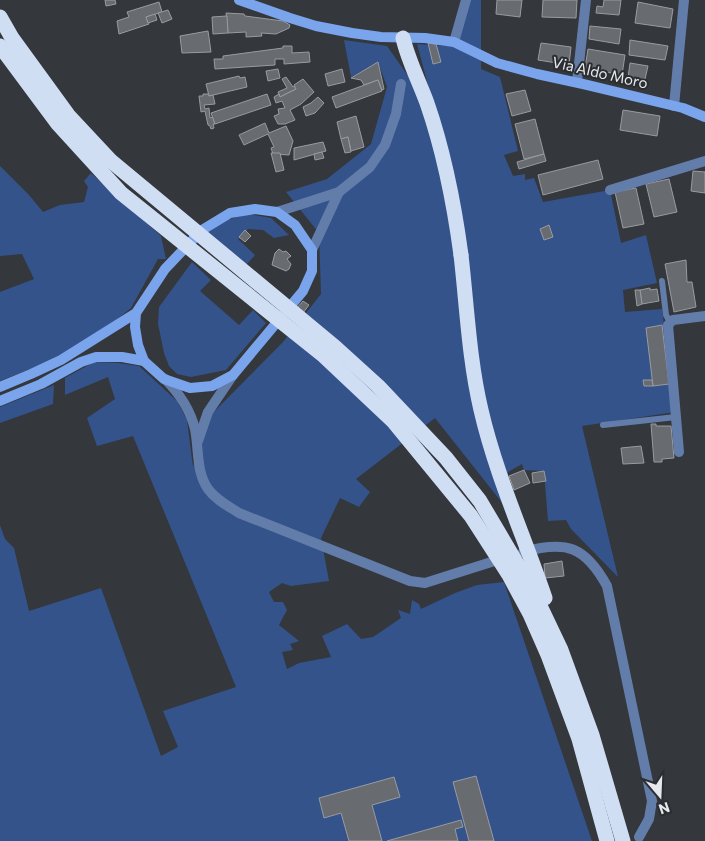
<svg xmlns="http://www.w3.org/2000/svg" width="705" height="841" font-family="Commissioner,sans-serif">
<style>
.green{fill:#34538b}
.building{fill:#686b70;stroke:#989ba1}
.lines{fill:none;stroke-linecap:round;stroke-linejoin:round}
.lane{stroke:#637dab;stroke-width:6}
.street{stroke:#637dab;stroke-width:10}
.secondary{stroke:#7aa4ec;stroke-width:10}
.highway{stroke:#d0def4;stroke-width:15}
.highway-bridge{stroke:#d0def4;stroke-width:15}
.labels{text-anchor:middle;stroke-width:4;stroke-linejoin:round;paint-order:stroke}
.street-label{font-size:15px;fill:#e8e9ec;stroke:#2a2d31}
</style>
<rect width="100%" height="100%" fill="#34373b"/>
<g class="green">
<path d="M468,0H481V69L500,77L518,151L504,155L513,176L525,174V180L534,178L543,202L610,190L621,243L646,235L657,283L623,290L625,312L662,309L675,412L582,426L618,577L571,529L566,520L548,521L544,471L524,470L522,464L508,472L507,509L435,418L356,479L370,492L359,507L340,498L321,538L329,581L291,586L282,583L269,592L274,602H283L287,610L279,625L299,641L290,644L293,650L282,652L287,669L299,663L331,657L322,636L347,624L361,639L373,637L401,618L398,610L410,614L412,600L419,604L421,609L455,593L477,585L504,582L592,841H0V525L5,539L14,548L29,611L101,588L161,756L178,747L163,711L236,687L133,436L97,446L87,418L115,399L108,377L65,395V378L94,362L118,363L139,366L177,401L187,420L193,467L204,422L283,342L321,294L319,233L286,192L327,179L371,144L387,87L378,62L351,77L344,40L387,46L418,90L428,85L417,44L448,46Z"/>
<path d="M0,166L29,195L43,212L60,205L84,202L88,187L84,181L91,173L161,236L166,259H158L131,308L104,330L50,361L0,381V292L34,279L22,254L0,256Z"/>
<path d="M248,214L271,218L289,235L274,238L263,230L248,229L241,238L238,239L255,255L246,265L206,234L223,221Z"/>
<path d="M192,262L211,280L200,291L239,325L253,310L266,323L226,370L191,377L177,374L169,366L164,353L158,324L159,307Z"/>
<path d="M54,385L53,404L0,423V407Z"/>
</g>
<g class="building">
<path d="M105,0H115L116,4L106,6Z"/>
<path d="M497,0H522L520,17L496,14Z"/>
<path d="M543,0H577L576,18L542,17Z"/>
<path d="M604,0H621L619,15L596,13L597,6L603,7Z"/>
<path d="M159,2L162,12L146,17L149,24L119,34L117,21L129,17L127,12Z"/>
<path d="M638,2L673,9L670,28L635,23Z"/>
<path d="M168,10L172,19L162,23L158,13Z"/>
<path d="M226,13L244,14L245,16L283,21L290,25L289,28L276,34L261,33L262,36L246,37V32L228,33Z"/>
<path d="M155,14L157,20L148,23L146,17Z"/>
<path d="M227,16L228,33L213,34L212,17Z"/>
<path d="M590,26L621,29L619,44L589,39Z"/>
<path d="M208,31L211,52L182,53L180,36Z"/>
<path d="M630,40L668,46L665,60L629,55Z"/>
<path d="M428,43L436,44L441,62L433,64Z"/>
<path d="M541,43L571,47L569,65L538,60Z"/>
<path d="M283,46H292V53L309,52L310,62L284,64V59H275V65L215,69L214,59H223V56L283,48Z"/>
<path d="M588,49L625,55L622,75L585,68Z"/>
<path d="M378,62L384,89L382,90L378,80L364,85L361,80L351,78Z"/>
<path d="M630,63L648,66L645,79L628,78Z"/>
<path d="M278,69L280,78L268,81L266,71Z"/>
<path d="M342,69L345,82L328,86L325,74Z"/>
<path d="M239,76L240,78L245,77L247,87L209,96L206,84Z"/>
<path d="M286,77L293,87L295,86L296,89L280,97L278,92L287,88L282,79Z"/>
<path d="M303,79L314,92L301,104L290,110L295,120L285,124H278L274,116L279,114L278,109L285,108L282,101L276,103L274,97L279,94L280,97L296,89L294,85Z"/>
<path d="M378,80L382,91L336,108L332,97Z"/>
<path d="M525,90L531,111L512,116L506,94Z"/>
<path d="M203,94H208L209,96L213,95L215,104L204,105L205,109L209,108L210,118L213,117L215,124H213L214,128L211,129L210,126L208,125L205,111L201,112L199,96H203Z"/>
<path d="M267,94L271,105L215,124L211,113Z"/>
<path d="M318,97L324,103L315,113L306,116L303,107L311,103Z"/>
<path d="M623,110L660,116L657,136L620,130Z"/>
<path d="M356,116L364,147L351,151L348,137L341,139L337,122Z"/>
<path d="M535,119L544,154L524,159L515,124Z"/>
<path d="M265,123L269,133L286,126L293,141L289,155L273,154L271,148L274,147L268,134L244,145L239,135Z"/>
<path d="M348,137L351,152L345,153L341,139Z"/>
<path d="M323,142L326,151L294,160V148Z"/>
<path d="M322,152L324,158L315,160L314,154Z"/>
<path d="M271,153H280L284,170L276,172Z"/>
<path d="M544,154L546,161L519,169L517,162Z"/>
<path d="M598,160L603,179L543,195L538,175Z"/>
<path d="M693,171L705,172V193L691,191Z"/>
<path d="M669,179L677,212L654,217L646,184Z"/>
<path d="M636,188L644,224L623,228L615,192Z"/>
<path d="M549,225L553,237L544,240L540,229Z"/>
<path d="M245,230L251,236L245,242L239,237Z"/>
<path d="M279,249L283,252L286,251L291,256L287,259L291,264L289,269L286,271L272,265L275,253Z"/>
<path d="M686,260L687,282H692L696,307L674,312L665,264Z"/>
<path d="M650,288V290L657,289L659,301L642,304L640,290Z"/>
<path d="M635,290H640L642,304L637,306Z"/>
<path d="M303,301L309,305L303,313L297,308Z"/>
<path d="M662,325L669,384L653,386L646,328Z"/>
<path d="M643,380H652L653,386H644Z"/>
<path d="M651,424H656V426H671L674,458L662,459V462H654Z"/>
<path d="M641,446L644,463L623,464L621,448Z"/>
<path d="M524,470L530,483L514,490L509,476Z"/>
<path d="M544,471L546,481L533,483L532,473Z"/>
<path d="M562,561L564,576L545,578L544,564Z"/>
<path d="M476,776L494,841H469L453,782Z"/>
<path d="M394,777L400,797L372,805L382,841H349L341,813L324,818L319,798Z"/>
<path d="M461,820L463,827L455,829L458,841H387Z"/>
</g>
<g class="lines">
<g class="lane">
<path d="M662,281L666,315L670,322"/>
<path d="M603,425L676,417"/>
</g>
<g class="street">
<path d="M454,42L466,0"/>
<path d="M577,82L586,0"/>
<path d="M674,106L684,0"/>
<path d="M610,190L705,161"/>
<path d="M277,212L339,192L370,167L385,145L396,114L401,84"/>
<path d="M312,250L339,192"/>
<path d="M165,379C179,393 190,409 195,429C199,449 196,472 208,489C216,500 228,506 239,513L410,581L425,583L504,558"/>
<path d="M198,441L208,412L233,375"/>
<path d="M679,452L668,325L673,320L705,316"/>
<path d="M523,552C566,540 585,546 607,586L652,801L649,819L639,837"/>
</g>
<g class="secondary">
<path d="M239,0L290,18L316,26L352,33L381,37L425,38L454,42L497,63L537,74L583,84L683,108L705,117"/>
<path d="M0,387L31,374L61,360L136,313L165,269L202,230L230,213L255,209L277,212L295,225L312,250V271L303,291L233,375L212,386L190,388L164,379L144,361L138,345L135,327L136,313"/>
<path d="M0,401L41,384L81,362L96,357H122L144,361"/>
</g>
<path class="highway" d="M403,38C408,60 419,81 427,103C444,152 454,203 461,255"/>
<g class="highway-bridge">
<path d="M0,17L12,38L68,115L111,161L335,347L378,386L446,458L480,501L532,589L561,650L592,735L623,841"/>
<path d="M0,46L58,124L121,193L324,356L393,421L471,516L509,575L530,614L548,655L579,739L607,841"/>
<path d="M461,255C467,307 469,359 481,410C496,475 524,536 545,598"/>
</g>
</g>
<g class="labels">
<g class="street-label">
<text transform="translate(600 73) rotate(13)" y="5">Via Aldo Moro</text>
</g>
</g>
<g transform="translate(660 796) rotate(161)" stroke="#2a2d31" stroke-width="4" paint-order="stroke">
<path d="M0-4L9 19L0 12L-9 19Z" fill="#e8e9ec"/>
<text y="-8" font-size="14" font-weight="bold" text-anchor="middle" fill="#e8e9ec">N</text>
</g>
</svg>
